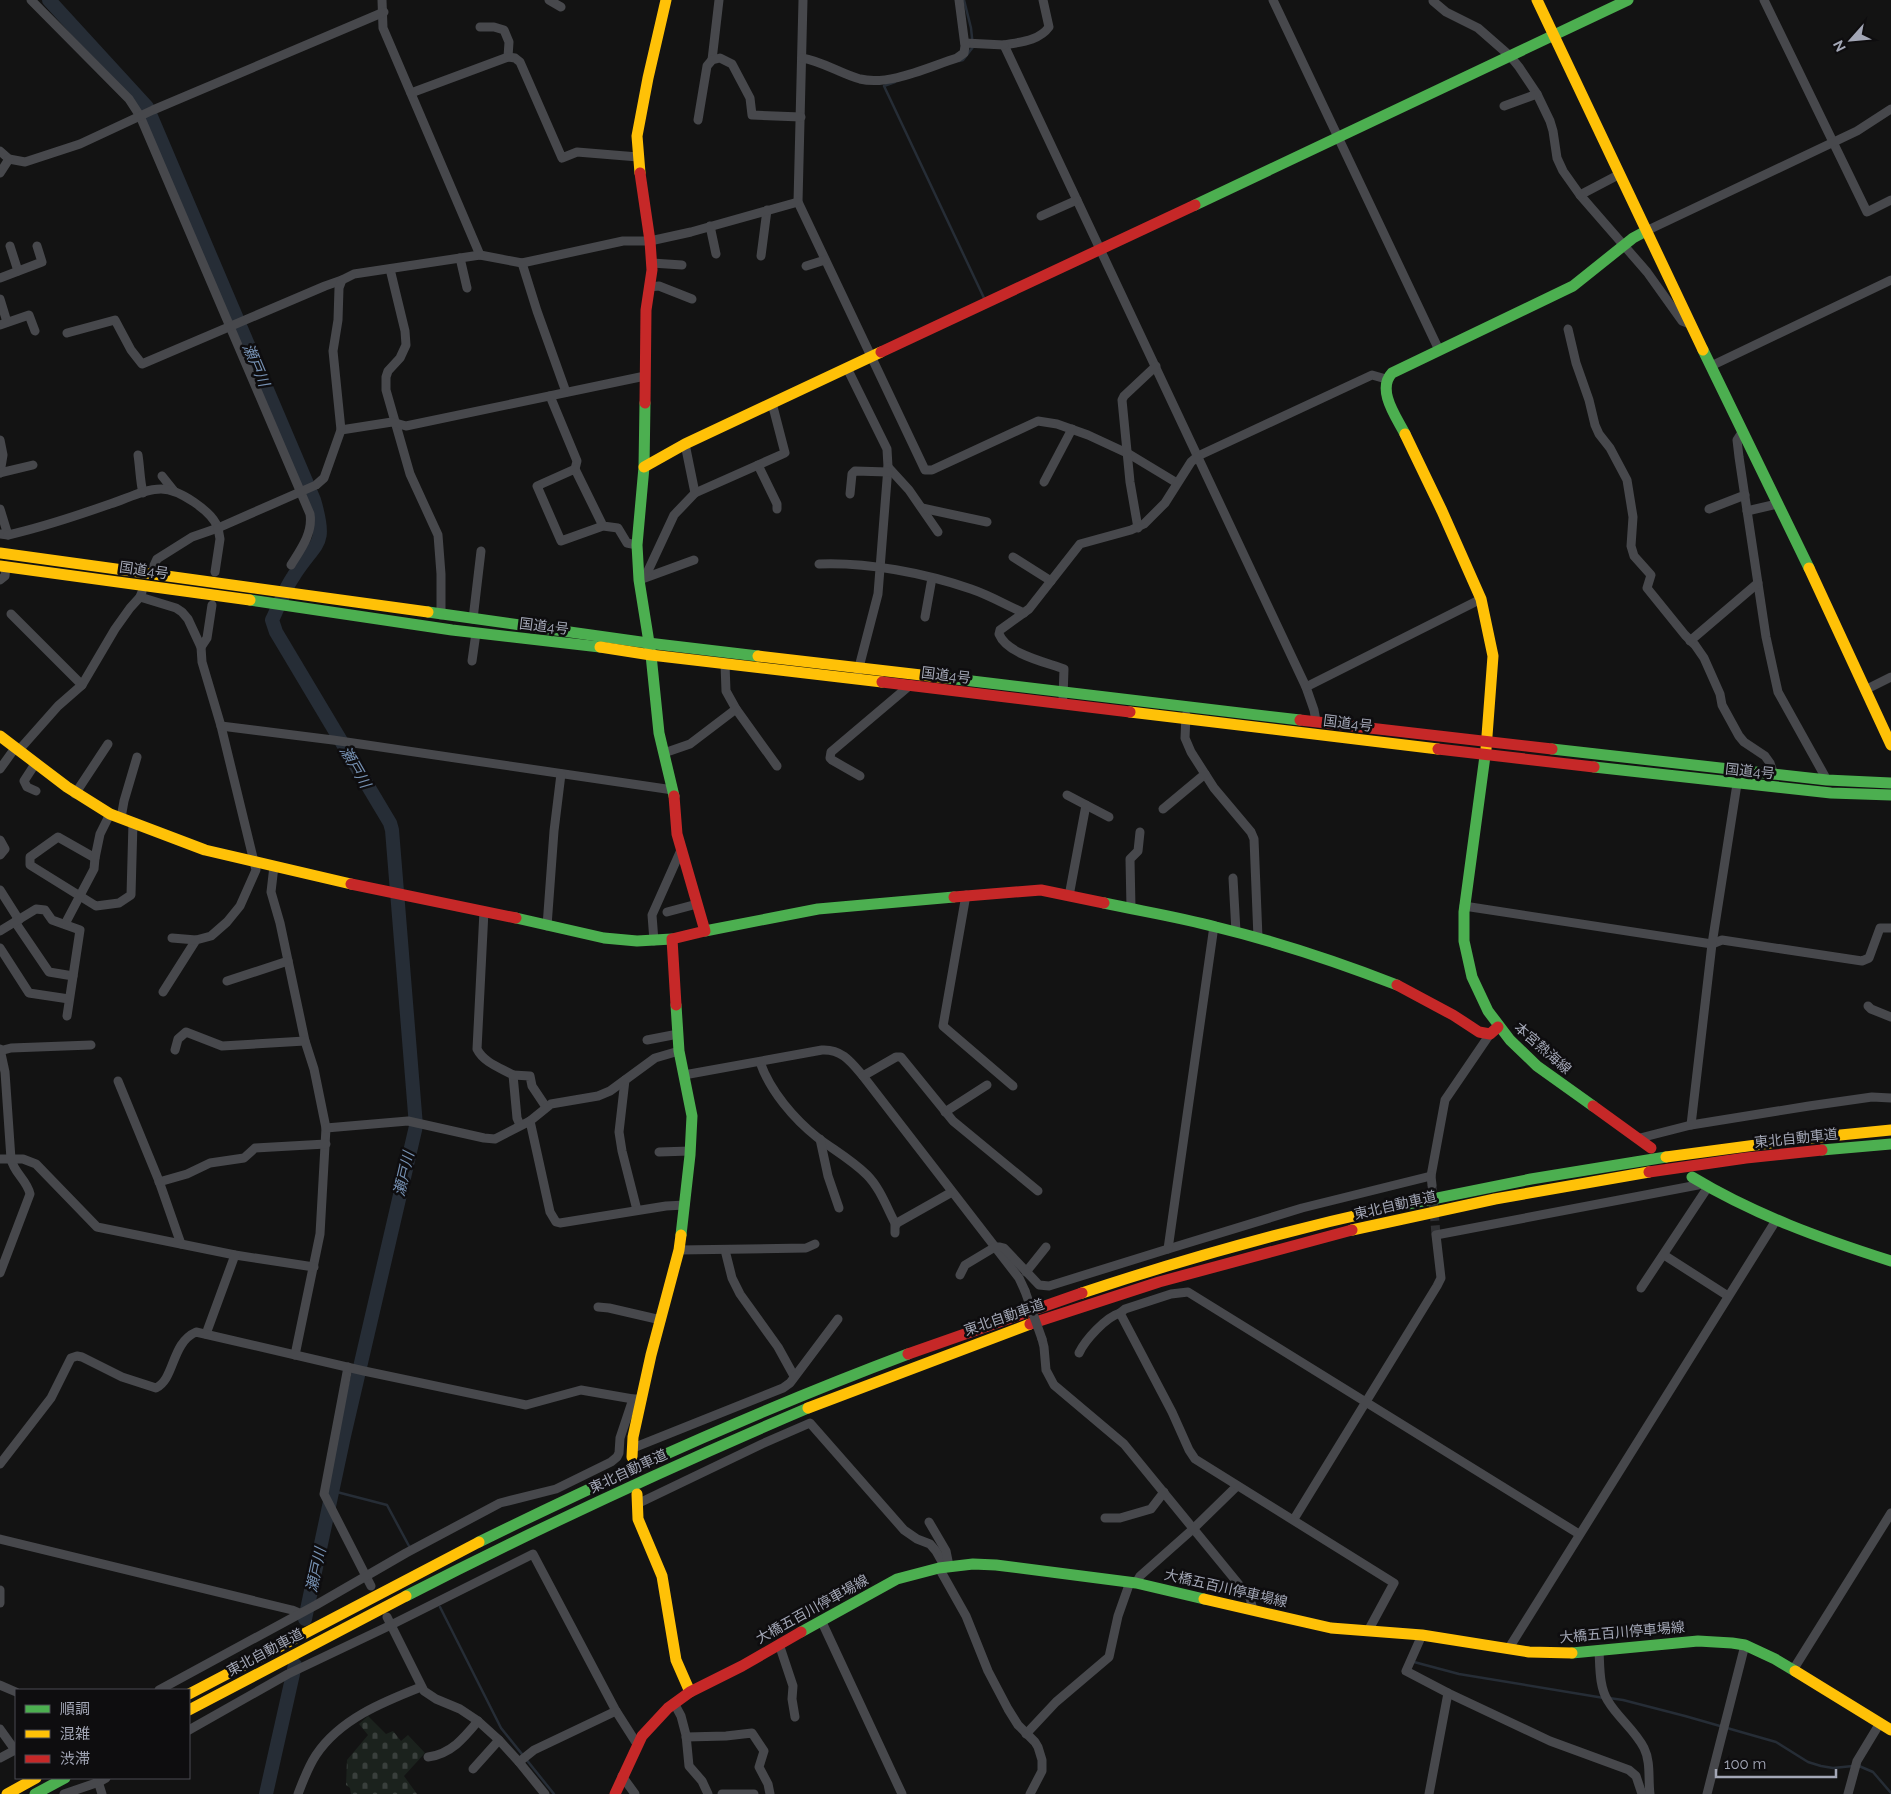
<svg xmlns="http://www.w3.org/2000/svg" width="1891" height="1794" font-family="Raleway,'Noto Sans JP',sans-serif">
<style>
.cemetery{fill:url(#cemetery-stones)}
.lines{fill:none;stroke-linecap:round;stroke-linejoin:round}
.stream{stroke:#262d36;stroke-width:2.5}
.river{stroke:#262d36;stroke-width:14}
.street-tunnel{stroke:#303134;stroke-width:9;stroke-dasharray:9 4.5;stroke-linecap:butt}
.street{stroke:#47484c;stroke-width:9}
.fast{stroke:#4caf50;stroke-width:11}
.slow{stroke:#ffc107;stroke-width:11}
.jam{stroke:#c62828;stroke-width:11}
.street-bridge{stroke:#47484c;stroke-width:9}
.labels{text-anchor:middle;stroke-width:5;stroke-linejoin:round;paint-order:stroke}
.street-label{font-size:14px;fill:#a3a7b6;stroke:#0e0d0f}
.water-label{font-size:15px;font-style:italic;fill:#7792b4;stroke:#0e0d0f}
</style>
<defs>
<pattern id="cemetery-stones" width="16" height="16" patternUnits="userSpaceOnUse" patternTransform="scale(1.25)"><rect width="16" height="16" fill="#1b221d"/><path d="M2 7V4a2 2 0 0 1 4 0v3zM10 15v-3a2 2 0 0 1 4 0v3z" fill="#393f3c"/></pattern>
</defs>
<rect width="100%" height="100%" fill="#131313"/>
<path class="cemetery" d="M368,1716L386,1734L393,1731L401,1741L408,1735L425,1753L404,1776L417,1794H351L350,1788L346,1785L347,1760L368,1735L359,1724Z"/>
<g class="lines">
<g class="stream">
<path d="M959,61L963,60L973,47L971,28L964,0"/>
<path d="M895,82L884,86L984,298"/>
<path d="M333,1491L387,1505L409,1546"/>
<path d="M440,1607L501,1728L554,1794"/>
<path d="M1414,1662L1459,1674L1604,1698"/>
<path d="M1609,1698L1623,1700L1685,1716L1776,1742L1808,1762L1821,1766L1833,1768L1853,1766"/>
<path d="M1859,1766L1873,1772L1891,1793"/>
</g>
<g class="river">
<path d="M49,0L147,107L314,500C328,548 316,540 293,577C284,590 279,606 272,620L276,632L390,823L392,830L416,1126L344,1436L305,1619"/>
<path d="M266,1794L295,1665"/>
</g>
<path class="street-tunnel" d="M1432,1185L1436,1235"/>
<g class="street">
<path d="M31,0L129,99L140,116L310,514C313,533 301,549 291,565"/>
<path d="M382,0L383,28L480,255"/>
<path d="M549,0L561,7"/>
<path d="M803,0L798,202L925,470H932L1038,421L1057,424L1088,435L1129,454L1177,483"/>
<path d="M1043,0L1049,27C1039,41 1020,42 1004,45L1306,687L1314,710L1316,721"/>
<path d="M1273,0L1439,350"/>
<path d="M1764,0L1867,212L1891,200"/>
<path d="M1433,1L1446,12L1478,28L1510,56L1519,67L1537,94L1550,121L1553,131L1557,158L1563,171L1580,195L1647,272L1682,321L1690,324"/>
<path d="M480,27H494L504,30L509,42L508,57"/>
<path d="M965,43L1004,45"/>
<path d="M802,58C822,61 841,74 860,79C890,86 928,67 957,58L964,53L965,46L959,0"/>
<path d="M712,60L719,0"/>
<path d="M411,93L508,57L515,58L520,62L562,158L577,152L638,157"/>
<path d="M1504,106L1537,94"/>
<path d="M698,120L707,66L712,60L720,58L732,64L750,98L752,115L801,117"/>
<path d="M0,151L9,159L25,162L80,144L153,110L384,12"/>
<path d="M0,173L9,159"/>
<path d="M1580,195L1620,174"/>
<path d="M1041,216L1077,200"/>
<path d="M710,226L716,254"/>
<path d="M1646,231L1857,131L1891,109"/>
<path d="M10,246L18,271"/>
<path d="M761,256L767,210"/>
<path d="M460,258L467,288"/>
<path d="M522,263L537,311L566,392"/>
<path d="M652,263L682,265"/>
<path d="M806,266L825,260"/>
<path d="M390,269L405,331L406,345L400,358L388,371L386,377V390L410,474L438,535L441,574V615"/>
<path d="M0,278L42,262L37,246"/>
<path d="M649,287L659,286L692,299"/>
<path d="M0,299L7,322"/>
<path d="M0,325L29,315L35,331"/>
<path d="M1568,329L1576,363L1589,400L1595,425L1599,434L1610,448L1627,480L1633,517L1631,546L1634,556L1651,575L1647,588L1685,635L1695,645L1704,658L1720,694L1722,705L1739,736L1744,742L1765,756L1770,763L1774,775"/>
<path d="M67,333L115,320L131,350L142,364L325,286L342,280"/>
<path d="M1711,366L1891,280"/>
<path d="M847,368L887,449L888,467L878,594L858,671"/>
<path d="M550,396L577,461L575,469"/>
<path d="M341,430L392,422L406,426L645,376"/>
<path d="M1743,431L1737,440L1739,457L1766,637L1778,692L1827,780"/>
<path d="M0,440L3,455L0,473"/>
<path d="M685,444L695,493"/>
<path d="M138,455C140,468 140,481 143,493"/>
<path d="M758,465L777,504V509"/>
<path d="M888,467L909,490L938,532"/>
<path d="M0,473L33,465"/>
<path d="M162,476L174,491"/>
<path d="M1044,482L1072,429"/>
<path d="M850,494L852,474L855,471L888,472"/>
<path d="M922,508L987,522"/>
<path d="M0,509L8,535L0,534"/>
<path d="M1709,509L1745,495"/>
<path d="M1747,511L1777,504"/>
<path d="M603,526L575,469L537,486L561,541L603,526L618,528L627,543L637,545"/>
<path d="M1138,528L1130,482L1122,400L1124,396L1156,366"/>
<path d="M8,535C43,527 76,516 110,504C126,499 144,489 161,489C179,489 212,511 218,528L192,537L157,559L150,574"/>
<path d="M1013,557L1051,581"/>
<path d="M819,564C867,562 925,573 971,589C989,595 1006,605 1024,613"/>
<path d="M215,572L220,539L218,528L316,485L324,478L341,430L333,351L338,320L339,288L342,280L354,274L480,255L522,263L623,241H650L691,232L798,202"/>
<path d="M642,579L694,560"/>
<path d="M0,580L5,576L6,566"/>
<path d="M639,580L647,573L674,515L695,493L785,453L772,403"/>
<path d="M140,597L176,608L182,612L188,619L201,647L202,662L221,726L256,870L240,906L227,922L211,936L196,940L163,992"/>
<path d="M11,614L82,685"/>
<path d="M925,617L932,578"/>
<path d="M473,619L481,551"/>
<path d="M1690,641L1758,583"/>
<path d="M201,647L207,638L212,605"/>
<path d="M472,661L476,633"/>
<path d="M725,664L726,691L736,709L777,766"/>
<path d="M1306,687L1481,599"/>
<path d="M1865,690L1891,677"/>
<path d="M1063,697L1064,669C1045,662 1007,654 999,634L1000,630L1029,609L1080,544L1131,530L1144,524L1165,503L1191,462L1198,456L1372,375L1386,379"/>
<path d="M1186,715L1185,738L1191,752L1214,788L1251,832L1254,839L1258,938"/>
<path d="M221,726L333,740L673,790"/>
<path d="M19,750L58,706L82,685L115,629L130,608L140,597L142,592"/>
<path d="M664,753L690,744L736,709"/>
<path d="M35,764L24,781L27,787L36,791"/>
<path d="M0,769L15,748"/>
<path d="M860,776L832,760L830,758L831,752L909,686"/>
<path d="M75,794L108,744"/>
<path d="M1067,795L1086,805L1069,896"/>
<path d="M1086,805L1109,817"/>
<path d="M1163,809L1205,774"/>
<path d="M121,818L124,801L137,757"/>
<path d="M0,840L5,849L0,855"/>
<path d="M95,858L58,837L30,857V865L96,906L119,903L131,895L133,822"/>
<path d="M274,866L271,892L280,923L305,1041L314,1069L326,1128L320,1234L295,1355"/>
<path d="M1233,878L1236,932"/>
<path d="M0,890L19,920"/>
<path d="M966,895L943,1026L1013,1086"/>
<path d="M1464,906L1712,944L1722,940L1862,961L1869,958L1880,928H1891"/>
<path d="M1131,908L1130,859L1138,851L1140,832"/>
<path d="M484,911L477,1049C484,1063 501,1068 513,1075L517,1118L520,1125"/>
<path d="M667,912L697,904"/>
<path d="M15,922L49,972L73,976"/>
<path d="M65,924L94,869L95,858L100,834L110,814"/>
<path d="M547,926L554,831L561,774"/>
<path d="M0,931L36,909L45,910L52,920L80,930L67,1016"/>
<path d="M172,938L196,940"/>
<path d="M654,941L652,915L681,850"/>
<path d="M0,948L29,993L69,999"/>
<path d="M227,981L288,961"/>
<path d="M1868,1006L1871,1009L1891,1017"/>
<path d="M647,1040L678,1034"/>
<path d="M0,1049L5,1072L11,1159C14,1173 27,1180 30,1194L0,1273"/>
<path d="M175,1050L178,1039L186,1032L222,1046L305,1041"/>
<path d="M0,1051L11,1048L91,1045"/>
<path d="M760,1062C770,1091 794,1119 818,1138C834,1150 852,1160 867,1175C880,1188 887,1208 896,1225"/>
<path d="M513,1075L530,1076L532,1086L546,1107"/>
<path d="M684,1075L822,1050C842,1049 851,1062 863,1076L1019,1278L1025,1291"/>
<path d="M863,1076L896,1057H901L953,1121L1038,1191"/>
<path d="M625,1080L619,1132L622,1151L637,1210"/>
<path d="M118,1081L159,1181L181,1244"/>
<path d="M945,1112L987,1085"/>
<path d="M530,1121L550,1212L556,1222L560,1223L666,1206L685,1205"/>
<path d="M1691,1125L1712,944L1737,784"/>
<path d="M326,1128L408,1121L484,1138L495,1139L530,1121L551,1104L598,1096L610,1091L655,1058L679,1051"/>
<path d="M1640,1138L1691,1125L1809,1106L1872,1097L1891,1098"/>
<path d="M820,1139L828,1176L839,1208"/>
<path d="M659,1152L690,1151"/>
<path d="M0,1159H23L36,1164L97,1227L235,1255L314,1267"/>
<path d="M159,1182L187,1174L210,1163L244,1158L255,1148L326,1144"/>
<path d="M1432,1185L1431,1176L1445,1100L1490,1034"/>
<path d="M895,1233V1225L897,1223L952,1192"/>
<path d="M1168,1249L1302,1208L1431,1176"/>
<path d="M679,1250L806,1248L815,1244"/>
<path d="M725,1250L732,1278L740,1294L778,1347L794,1376"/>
<path d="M1664,1255L1728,1296"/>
<path d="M1026,1272L1046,1247"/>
<path d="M960,1275L965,1265L995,1247H1000L1004,1248L1039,1285L1049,1286L1168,1249L1214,926"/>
<path d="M1641,1288L1708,1187"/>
<path d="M598,1307L609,1308L661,1320"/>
<path d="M206,1334L235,1255"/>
<path d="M1042,1339L1044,1347L1046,1370L1054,1385L1124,1444L1250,1598L1253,1610"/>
<path d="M1079,1353C1085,1340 1106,1317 1120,1313"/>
<path d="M348,1367L324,1494L371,1586"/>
<path d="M633,1448L783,1388L790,1383L838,1319"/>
<path d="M0,1464L51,1398L71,1358L77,1356L82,1357L122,1377L156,1388C175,1379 171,1343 196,1332L364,1371L526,1405L581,1390L633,1399H642"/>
<path d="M637,1504L762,1444L810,1423L904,1530L917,1539L930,1544L936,1551L945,1567"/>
<path d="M1105,1518H1120L1151,1509L1164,1492"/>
<path d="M1294,1519L1437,1286L1441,1278L1436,1235L1703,1184"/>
<path d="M929,1522L946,1551L949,1566"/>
<path d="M0,1539L292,1610L299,1613"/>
<path d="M939,1568L966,1616L988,1671L1008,1709L1018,1725L1035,1742L1038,1747L1042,1760V1771L1030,1794"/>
<path d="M1136,1583L1140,1576L1193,1529L1237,1486"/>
<path d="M0,1590V1603"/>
<path d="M387,1617L424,1691L436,1699L460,1709L478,1721L499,1740L519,1762L545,1794"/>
<path d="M821,1620L902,1794"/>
<path d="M1368,1631L1394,1583L1195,1459L1189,1450L1172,1412L1120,1313L1125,1309L1171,1294L1188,1292L1579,1534"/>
<path d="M1422,1635L1406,1671L1448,1693L1550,1741L1629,1770L1636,1776L1642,1794"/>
<path d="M779,1644L793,1686L792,1699L795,1717"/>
<path d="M1509,1648L1775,1222"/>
<path d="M1599,1651C1600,1667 1599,1687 1608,1701C1618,1718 1635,1730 1644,1748C1651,1762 1648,1779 1650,1794"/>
<path d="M1793,1670L1891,1513"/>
<path d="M0,1685L16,1692"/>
<path d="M159,1690L316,1605L406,1553L500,1503L556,1489L611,1462L617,1457L619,1453L620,1438L633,1399"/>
<path d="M674,1703L681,1716L686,1735L689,1766L702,1781L708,1794"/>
<path d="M0,1729L15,1750L0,1758"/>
<path d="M189,1730L288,1674L391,1625L533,1554L616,1711L637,1744"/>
<path d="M1026,1734L1056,1702L1109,1657L1118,1616L1130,1582"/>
<path d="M686,1737L726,1736L752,1733L764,1751L759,1767L768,1784L770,1794"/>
<path d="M428,1757C451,1754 464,1738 478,1721"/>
<path d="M519,1762L534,1750L616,1711"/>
<path d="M473,1769L499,1740"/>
<path d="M622,1776L635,1794"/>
<path d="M97,1778L102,1794"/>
<path d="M64,1794L99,1782L106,1778"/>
<path d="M298,1794C303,1781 308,1767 316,1755C340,1719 383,1702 421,1687"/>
<path d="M722,1794H754"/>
<path d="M1429,1794L1448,1693"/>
<path d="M1707,1794L1745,1645"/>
<path d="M1848,1794L1857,1761L1880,1723"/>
</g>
<g class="fast">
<path d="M1195,205L1628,0"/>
<path d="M1703,350L1809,568"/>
<path d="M645,403L644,467L637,545L639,580L651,655L659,733L674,796"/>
<path d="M1405,434C1397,418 1376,390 1392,373L1573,286L1633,238L1646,231"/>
<path d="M250,600L452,630L600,647"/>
<path d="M428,612L648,643L758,656"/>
<path d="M947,678L1300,720"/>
<path d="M1552,749L1827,780L1891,783"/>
<path d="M1485,756L1464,912V941L1472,977L1488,1011L1510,1040L1537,1066L1593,1106"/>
<path d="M1594,767L1831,793L1891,795"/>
<path d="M1104,903C1141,911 1179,917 1216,927C1278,942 1338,962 1397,985"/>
<path d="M516,918L604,938L637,941L672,939"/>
<path d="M705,931L818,909L954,897"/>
<path d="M676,1005L679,1051L692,1116L690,1155L681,1235"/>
<path d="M1822,1150L1891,1144"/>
<path d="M1692,1177C1755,1215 1822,1239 1891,1261"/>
<path d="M1393,1207L1531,1179L1666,1157"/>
<path d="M479,1542C619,1473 762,1409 908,1354"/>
<path d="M406,1596C538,1528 672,1466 808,1408"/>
<path d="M801,1632L897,1579L939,1568L973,1564L996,1565L1136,1583L1204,1599"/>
<path d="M1572,1653L1698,1641L1732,1643L1745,1645L1775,1659L1795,1671"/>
<path d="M35,1794L65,1778"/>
</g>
<g class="slow">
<path d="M1537,0L1703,350"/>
<path d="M640,173L637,136L648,78L666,0"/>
<path d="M1405,434L1442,511L1481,599L1493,656L1486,749"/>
<path d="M644,467L685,444L881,352"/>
<path d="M0,553L428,612"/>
<path d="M0,566L250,600"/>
<path d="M1809,568L1891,745"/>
<path d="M600,647L651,655L882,682"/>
<path d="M758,656L947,678"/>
<path d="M1130,712L1438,749"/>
<path d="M0,736L67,787L110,814L205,850L351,884"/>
<path d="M1666,1157L1800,1139L1891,1130"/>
<path d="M1352,1230L1495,1199L1649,1172"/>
<path d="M1082,1293C1184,1259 1288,1230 1393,1207"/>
<path d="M808,1408L1030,1324"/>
<path d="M632,1457L633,1437L651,1355L679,1250L681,1235"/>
<path d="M637,1494L638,1519L662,1576L676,1660L690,1692"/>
<path d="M1204,1599L1331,1628L1422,1635L1529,1652L1572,1653"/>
<path d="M1795,1671L1891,1730"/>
<path d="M189,1694L479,1542"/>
<path d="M189,1710L406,1596"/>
<path d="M7,1794L36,1778"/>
</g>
<g class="jam">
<path d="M640,173L650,241L652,270L646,310L645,403"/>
<path d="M881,352L1195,205"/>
<path d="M882,682L1130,712"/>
<path d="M1300,720L1552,749"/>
<path d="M1438,749L1594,767"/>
<path d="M674,796L677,834L705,931L672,939L676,1005"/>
<path d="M351,884L516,918"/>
<path d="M954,897L1041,890L1104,903"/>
<path d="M1397,985L1453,1015L1479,1032L1490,1034L1498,1027"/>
<path d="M1593,1106L1651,1148"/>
<path d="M1649,1172L1746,1158L1822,1150"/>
<path d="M1030,1324L1159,1282L1352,1230"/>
<path d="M908,1354L1082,1293"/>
<path d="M615,1794L642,1736L668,1708L690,1692L742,1666L801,1632"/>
</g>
<path class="street-bridge" d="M1025,1291L1042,1339"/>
</g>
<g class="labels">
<g class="street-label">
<text transform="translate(144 570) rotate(8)" y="5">国道4号</text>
<text transform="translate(544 626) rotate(7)" y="5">国道4号</text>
<text transform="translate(946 675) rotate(7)" y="5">国道4号</text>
<text transform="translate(1348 723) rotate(7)" y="5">国道4号</text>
<text transform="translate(1750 771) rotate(6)" y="5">国道4号</text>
<text transform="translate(1543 1048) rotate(41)" y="5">本宮熱海線</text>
<text transform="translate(1796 1138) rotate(-6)" y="5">東北自動車道</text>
<text transform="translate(1395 1205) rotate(-13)" y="5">東北自動車道</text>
<text transform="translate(1004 1317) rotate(-19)" y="5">東北自動車道</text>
<text transform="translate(628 1471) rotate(-25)" y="5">東北自動車道</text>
<text transform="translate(1226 1588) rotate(13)" y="5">大橋五百川停車場線</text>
<text transform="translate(812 1609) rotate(-29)" y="5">大橋五百川停車場線</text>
<text transform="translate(1622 1632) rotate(-5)" y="5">大橋五百川停車場線</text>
<text transform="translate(265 1652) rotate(-28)" y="5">東北自動車道</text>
</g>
<g class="water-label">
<text transform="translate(256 365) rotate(67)" y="5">瀬戸川</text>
<text transform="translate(355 767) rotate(60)" y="5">瀬戸川</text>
<text transform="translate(404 1174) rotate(-77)" y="5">瀬戸川</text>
<text transform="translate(316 1570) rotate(-78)" y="5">瀬戸川</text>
</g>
</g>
<rect x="15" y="1689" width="175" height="90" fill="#0e0d0f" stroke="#4a4b52"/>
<rect x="25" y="1705" width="25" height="8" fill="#4caf50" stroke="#4a4b52"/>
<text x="60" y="1714" font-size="15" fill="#a3a7b6">順調</text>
<rect x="25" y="1730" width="25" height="8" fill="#ffc107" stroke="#4a4b52"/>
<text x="60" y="1739" font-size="15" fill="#a3a7b6">混雑</text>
<rect x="25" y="1755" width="25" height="8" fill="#c62828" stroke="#4a4b52"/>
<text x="60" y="1764" font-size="15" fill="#a3a7b6">渋滞</text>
<g transform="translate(1851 40) rotate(243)" stroke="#0e0d0f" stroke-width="4" paint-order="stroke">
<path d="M0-4L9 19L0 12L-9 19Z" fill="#a3a7b6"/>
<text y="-8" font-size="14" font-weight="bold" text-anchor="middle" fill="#a3a7b6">N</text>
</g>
<path d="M1716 1769v8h120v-8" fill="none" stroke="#a3a7b6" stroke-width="2.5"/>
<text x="1724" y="1769" font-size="15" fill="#a3a7b6" stroke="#0e0d0f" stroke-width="4" paint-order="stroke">100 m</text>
</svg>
